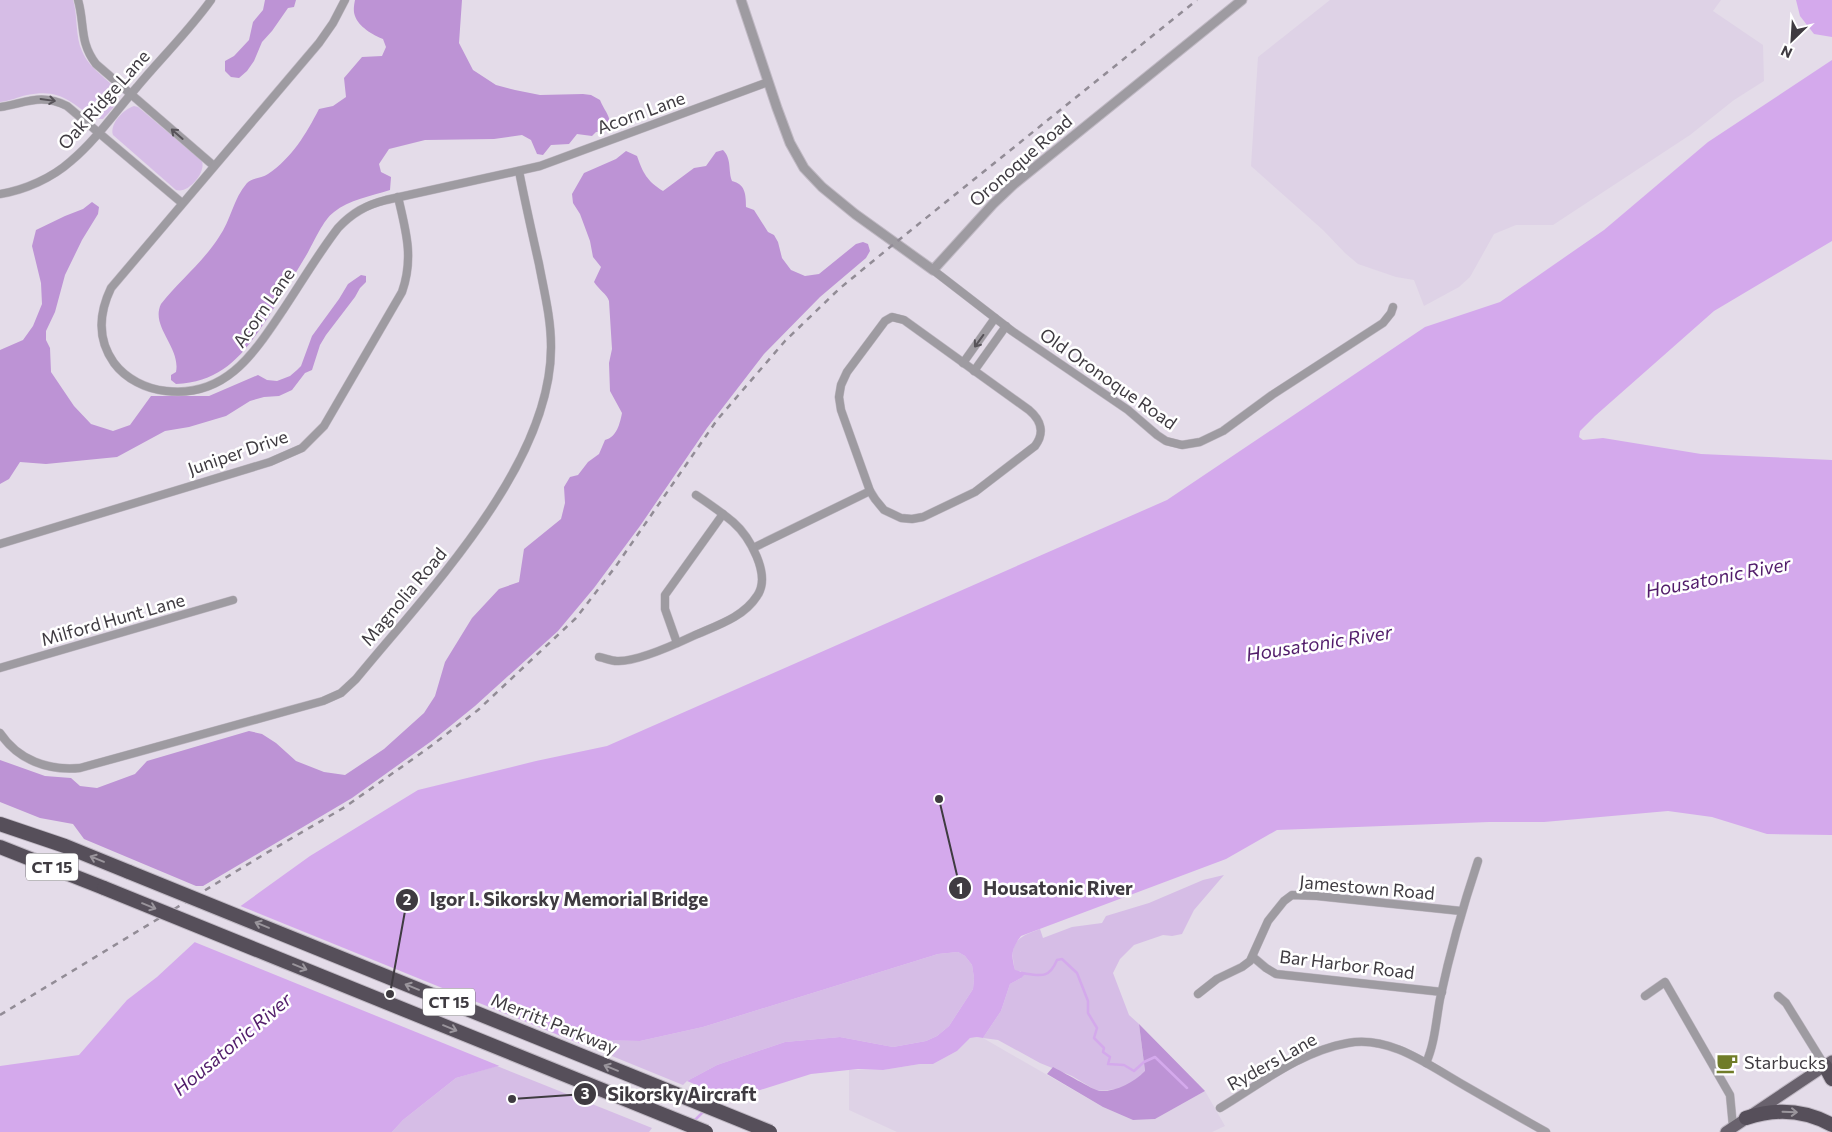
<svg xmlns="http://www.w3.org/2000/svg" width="1832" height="1132" font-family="Commissioner,sans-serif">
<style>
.built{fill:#ded2e6}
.green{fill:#d6bde6}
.forest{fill:#bd93d5}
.water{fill:#d4a9ec}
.pier{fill:#e4dce9}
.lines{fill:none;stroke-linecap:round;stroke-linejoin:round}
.stream{stroke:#d4a9ec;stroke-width:2.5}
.minor-casing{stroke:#c0b9c4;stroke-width:9}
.tertiary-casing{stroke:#c0b9c4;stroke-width:11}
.primary-casing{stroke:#c0b9c4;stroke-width:13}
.motorway-casing{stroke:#c0b9c4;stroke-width:16}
.minor{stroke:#9e9ba1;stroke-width:8}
.tertiary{stroke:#9e9ba1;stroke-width:9}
.primary{stroke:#69626d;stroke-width:11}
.motorway{stroke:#564f5a;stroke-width:14}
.rail{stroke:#928c96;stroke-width:2.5;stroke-dasharray:6 6;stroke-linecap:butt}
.motorway-bridge-casing{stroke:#c0b9c4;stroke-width:16;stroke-linecap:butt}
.motorway-bridge{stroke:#564f5a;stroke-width:14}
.oneway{stroke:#575359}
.oneway2{stroke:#9a959c}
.labels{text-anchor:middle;stroke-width:5;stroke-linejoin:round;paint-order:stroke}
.shield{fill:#fff;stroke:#79767a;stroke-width:1}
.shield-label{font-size:16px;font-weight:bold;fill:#3f3b41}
.street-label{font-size:18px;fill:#3f3b41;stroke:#fff}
.poi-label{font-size:18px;fill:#3f3b41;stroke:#fff;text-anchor:start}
.water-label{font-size:19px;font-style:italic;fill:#511c6a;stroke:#fff}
.leader{fill:none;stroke:#3f3b41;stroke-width:2}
.callout-dot{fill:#3f3b41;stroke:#fff;stroke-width:2}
.mark-label{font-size:15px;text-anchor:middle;font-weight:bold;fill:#fff}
.callout-label{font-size:19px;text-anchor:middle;font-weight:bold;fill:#3f3b41;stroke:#fff;stroke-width:5;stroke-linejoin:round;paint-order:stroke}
</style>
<rect width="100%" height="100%" fill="#e4dce9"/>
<g class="built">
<path d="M1330,0H1721L1713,11L1763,45L1764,81L1734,100L1690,135L1553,225H1516L1494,234L1470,277L1459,287L1424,306L1414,280L1396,277L1358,264L1345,253L1323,230L1251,166L1258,57Z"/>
<path d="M977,1037L983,1038L1103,1107L1133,1120L1155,1119L1205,1091L1225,1126L1212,1132H897L849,1110V1070H883L920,1064H933L957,1051L970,1038Z"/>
</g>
<g class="green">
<path d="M0,0H73C78,16 75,36 82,51C90,70 108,78 119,93C120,103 109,112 103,119H96C70,103 62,88 27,95C18,97 10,101 0,102Z"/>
<path d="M134,106L138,107L202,161C206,173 188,194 176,190L113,135C109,124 124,109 134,106Z"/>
<path d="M1224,875L1194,910L1182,934L1172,936L1163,935L1134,945L1120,959L1113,973L1129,1015L1139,1024L1145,1072L1137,1080L1119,1089L1097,1091L1072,1076L1040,1063L998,1040L983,1038L1001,1011L1010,984L1021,978V971H1015C1009,943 1015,938 1040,929L1043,938L1072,927L1102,923L1106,916L1149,903L1203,880Z"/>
<path d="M958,952L965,956L972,965L974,978L973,989L949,1026L937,1036L926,1041L893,1047L840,1037L785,1042L717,1065L687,1081L683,1085L580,1043L591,1040L640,1041L703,1027L938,954Z"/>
<path d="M497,1066L652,1128L649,1132H392L403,1120L456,1078Z"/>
</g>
<g class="forest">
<path d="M265,0H296L294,7L288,8L272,31L262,42L254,61L247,71L239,78L231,77L225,71V61L234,56L249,40L253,22L263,10Z"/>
<path d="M355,0H462L459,43L473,70L496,85L515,90L540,95L583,94L591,95L600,100C605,113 615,119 606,132H596L592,136L577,134L569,144L551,145L543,155L537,154L531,140L522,135L494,139L425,140L389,149L379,164L381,172L391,177L390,190C371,196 349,200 334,212C323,220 314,242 307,254C294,276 281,297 267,319C243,355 222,382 176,384L171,380V375L176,372C181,347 150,327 161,304C179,281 203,262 219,237C231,220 233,199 247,183C252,178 262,178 268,174C292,158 306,134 319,109L333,106L346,97L344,78L362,57L382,56L386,47L383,39C374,36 358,26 355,16C353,11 354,5 355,0Z"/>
<path d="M723,150C732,159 728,171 732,181C745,184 746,194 746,207L754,210L768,232L774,235L778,242L782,258L791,270L805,276L819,274L856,244L863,242L868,244L870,251L866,258L820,297L764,354L707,428L640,526L594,588L558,631L475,706L433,740L352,798L203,886H196L84,839L73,824L40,818L0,802V760L45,776L71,778L80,786L97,788L135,774L147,761L249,731L262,734L276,743L296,761L324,772L345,775L384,749L424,713L435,696L445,662L472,618L499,589L519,582L524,549L561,519L565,503L564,487L570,477L578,475L588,462L599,454L605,440C617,437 620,423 622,413L610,391L609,363L612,349L609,301C607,294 599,290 594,282L601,267L593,257L590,241L580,214L573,203L572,194L584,173L616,159L626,151L637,156C643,173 647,181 663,191L694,168L706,166L716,152Z"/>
<path d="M92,202L99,207L98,214L82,240L65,275L55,312L46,331V340L50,348L51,372L74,406L91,424L113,431L130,425L151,396H209L258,375L267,380L277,381L290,376L297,370L301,366L312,336L339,299L348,284L361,275L366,276V282L360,288L355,297L326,335L320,345L312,370L305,373L292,390L279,396L264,397L250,401L226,416L189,427L165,431L117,457L46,464L20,462L9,479L0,484V350L23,340L33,326L42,304L41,283L32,246L36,230L65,216L83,209Z"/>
<path d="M1139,1024L1205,1091L1155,1119L1133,1120L1103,1107L1047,1074L1053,1067C1061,1071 1094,1090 1099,1091C1116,1092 1133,1083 1145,1071Z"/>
</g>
<g class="water">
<path d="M1796,0H1832V37L1814,34L1800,16Z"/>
<path d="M1832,60V241L1714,311L1595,416L1580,431L1579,437L1583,440L1603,438L1701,454L1832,460V835L1767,834L1712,817L1668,811L1544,822H1489L1277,830L1226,859L1021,936C1011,949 1011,955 1015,970L1026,973L1021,978L1010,984L1001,1011L983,1038L977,1037L970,1038L957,1051L933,1064H920L883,1070L858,1069L811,1074L754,1092L738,1102L687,1081L717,1065L785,1042L840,1037L893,1047L926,1041L937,1036L949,1026L973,989L974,978L972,965L965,956L958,952L938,954L703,1027L640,1041L591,1040L456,1078L403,1120L392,1132H0V1066L79,1055L127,1000L157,977L210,928L310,856L418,790L536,761L607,746L1167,500L1425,327L1500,302L1604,230L1708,142Z"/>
</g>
<path class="pier" d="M238,905L583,1045L502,1067L192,941L208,926Z"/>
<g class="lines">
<g class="stream">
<path d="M1022,973C1041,976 1049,979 1057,960L1062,959L1077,973L1088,1001V1013L1097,1028L1094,1038L1104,1048L1103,1052L1110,1057L1108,1064L1124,1065L1134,1071L1144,1062L1155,1057L1187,1088"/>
<path d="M712,1102L720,1094"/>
<path d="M693,1122L705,1110"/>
</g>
<g class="minor-casing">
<g id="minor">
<path d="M78,0C85,24 79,42 96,64L214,166"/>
<path d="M345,0L333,23L319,43L111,288C99,313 97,339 114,363C126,379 146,389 166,391C226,398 254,353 283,310C301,283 318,254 338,228C352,213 366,205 386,200L540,166L768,82"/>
<path d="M0,107C26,103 41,93 67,106L182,203"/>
<path d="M0,194C25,190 52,178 71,161C96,140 116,111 137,87C161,58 189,31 211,0"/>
<path d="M933,270L1012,331L1128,410L1157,435L1166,441L1182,445L1200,442L1223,431L1272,395L1383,323L1391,313L1393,307"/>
<path d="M892,317L904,320L1029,410C1041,420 1045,433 1035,446L975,492L923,517L912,519L901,518L884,510L875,499L870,491L841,410L839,397L841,385L847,372L885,321Z"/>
<path d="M963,363L995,318"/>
<path d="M974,371L1006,326"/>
<path d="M0,544L270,462L302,448L324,426L402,292C414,258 406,231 398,197"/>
<path d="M753,548L870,491"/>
<path d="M677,643L665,609V595L723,514"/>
<path d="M599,657C605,658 611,661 617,661C636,662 676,644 693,636C715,626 743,618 757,596C772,575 749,536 733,522C721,512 708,503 696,495"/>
<path d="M0,668L233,600"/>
<path d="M0,733C18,760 48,771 80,768L323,701L341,693L356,679C427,592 552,465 551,346C551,318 544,291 539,264C532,233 525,202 519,171"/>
<path d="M1253,957L1266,968L1276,974L1442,992"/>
<path d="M1198,994L1217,979L1242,967L1250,961L1268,921L1284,901L1292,895L1317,896L1461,911"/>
<path d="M1645,996L1665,982L1730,1095L1733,1127"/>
<path d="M1778,996L1786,1003L1825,1066"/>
<path d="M1426,1063C1435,1043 1436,1020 1440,999C1450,952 1463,906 1478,861"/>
<path d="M1220,1108C1260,1084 1301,1051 1348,1043C1391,1035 1431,1067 1467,1087C1493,1102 1519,1117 1546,1132"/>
</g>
</g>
<g class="tertiary-casing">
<path id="tertiary" d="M741,0L777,108L790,143L804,168L822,187L855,214L933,270L993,204L1013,185L1242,0"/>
</g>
<g class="primary-casing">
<path id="primary" d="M1726,1132L1832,1061"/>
</g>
<g class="motorway-casing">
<g id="motorway">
<path d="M0,824L65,846L129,872"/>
<path d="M0,847L104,888"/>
<path d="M1825,1066L1832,1079"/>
<path d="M1746,1118C1776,1108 1805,1110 1832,1125"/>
</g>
</g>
<use href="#minor" class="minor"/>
<use href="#tertiary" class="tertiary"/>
<use href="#primary" class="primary"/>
<use href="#motorway" class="motorway"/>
<path class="rail" d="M0,1015L263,855L345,807L427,749L478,710L576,618L616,566L717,420L785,341L839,289L895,243L1197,0"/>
<g class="motorway-bridge-casing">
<g id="motorway-bridge">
<path d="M129,872L770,1132"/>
<path d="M104,888L706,1132"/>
</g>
</g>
<use href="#motorway-bridge" class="motorway-bridge"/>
</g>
<defs><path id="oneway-shaft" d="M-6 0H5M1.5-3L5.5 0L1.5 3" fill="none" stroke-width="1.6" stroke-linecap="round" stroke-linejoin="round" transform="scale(1.25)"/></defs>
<g class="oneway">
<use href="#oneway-shaft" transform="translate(48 100) rotate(8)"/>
<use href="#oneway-shaft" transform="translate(177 134) rotate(-139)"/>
<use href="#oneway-shaft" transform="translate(979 341) rotate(126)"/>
</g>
<g class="oneway2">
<use href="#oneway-shaft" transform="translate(97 859) rotate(-158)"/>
<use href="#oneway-shaft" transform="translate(149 906) rotate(22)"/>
<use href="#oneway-shaft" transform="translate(262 925) rotate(-158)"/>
<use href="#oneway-shaft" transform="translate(300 967) rotate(22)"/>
<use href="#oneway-shaft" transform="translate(412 987) rotate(-158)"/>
<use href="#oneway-shaft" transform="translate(450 1028) rotate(22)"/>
<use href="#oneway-shaft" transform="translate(611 1068) rotate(-158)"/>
<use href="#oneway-shaft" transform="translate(1790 1112) rotate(2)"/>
</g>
<defs>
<g id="cafe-bare" transform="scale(1.725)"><path d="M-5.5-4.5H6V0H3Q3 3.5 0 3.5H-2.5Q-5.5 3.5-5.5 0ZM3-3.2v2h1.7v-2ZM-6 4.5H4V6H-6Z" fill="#707c29" stroke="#fff" stroke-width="2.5" paint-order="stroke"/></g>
</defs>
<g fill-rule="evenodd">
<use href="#cafe-bare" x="1727" y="1063"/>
</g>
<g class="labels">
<g class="shield">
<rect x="26" y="853.5" width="52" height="27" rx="4"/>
<rect x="423" y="988.5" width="52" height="27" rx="4"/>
</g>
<g class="shield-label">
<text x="52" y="873">CT 15</text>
<text x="449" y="1008">CT 15</text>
</g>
<g class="street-label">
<text transform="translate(104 100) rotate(-48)" y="6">Oak Ridge Lane</text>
<text transform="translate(641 113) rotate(-20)" y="6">Acorn Lane</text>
<text transform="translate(1021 161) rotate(-41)" y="6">Oronoque Road</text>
<text transform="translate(264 308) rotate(-55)" y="6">Acorn Lane</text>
<text transform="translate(1108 379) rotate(35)" y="6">Old Oronoque Road</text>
<text transform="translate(238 453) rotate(-19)" y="6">Juniper Drive</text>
<text transform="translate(404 597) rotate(-50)" y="6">Magnolia Road</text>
<text transform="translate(113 620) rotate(-16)" y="6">Milford Hunt Lane</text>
<text transform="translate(1367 888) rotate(5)" y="6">Jamestown Road</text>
<text transform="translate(1347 965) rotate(7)" y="6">Bar Harbor Road</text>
<text transform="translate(554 1024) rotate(22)" y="6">Merritt Parkway</text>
<text transform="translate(1272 1062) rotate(-29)" y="6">Ryders Lane</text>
</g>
<g class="poi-label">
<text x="1744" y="1069">Starbucks</text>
</g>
<g class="water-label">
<text transform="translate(1718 577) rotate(-11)" y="7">Housatonic River</text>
<text transform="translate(1319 643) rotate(-9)" y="7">Housatonic River</text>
<text transform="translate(232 1044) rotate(-40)" y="7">Housatonic River</text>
</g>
</g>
<path class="leader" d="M939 799L960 888M390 994L407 900M512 1099L585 1094"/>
<g class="callout-dot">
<circle cx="939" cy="799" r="5"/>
<circle cx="390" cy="994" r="5"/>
<circle cx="512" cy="1099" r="5"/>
<circle cx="960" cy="888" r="12"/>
<circle cx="407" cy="900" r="12"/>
<circle cx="585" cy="1094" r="12"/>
</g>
<g class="mark-label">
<text x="960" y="894">1</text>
<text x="407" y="905">2</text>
<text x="585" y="1099">3</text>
</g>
<g class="callout-label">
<text x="1058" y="895">Housatonic River</text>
<text x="569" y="906">Igor I. Sikorsky Memorial Bridge</text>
<text x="682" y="1101">Sikorsky Aircraft</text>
</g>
<g transform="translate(1792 40) rotate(205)" stroke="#ffffff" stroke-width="4" paint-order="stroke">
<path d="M0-4L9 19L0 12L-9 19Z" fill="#3f3b41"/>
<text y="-8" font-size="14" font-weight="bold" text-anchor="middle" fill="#3f3b41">N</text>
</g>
</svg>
